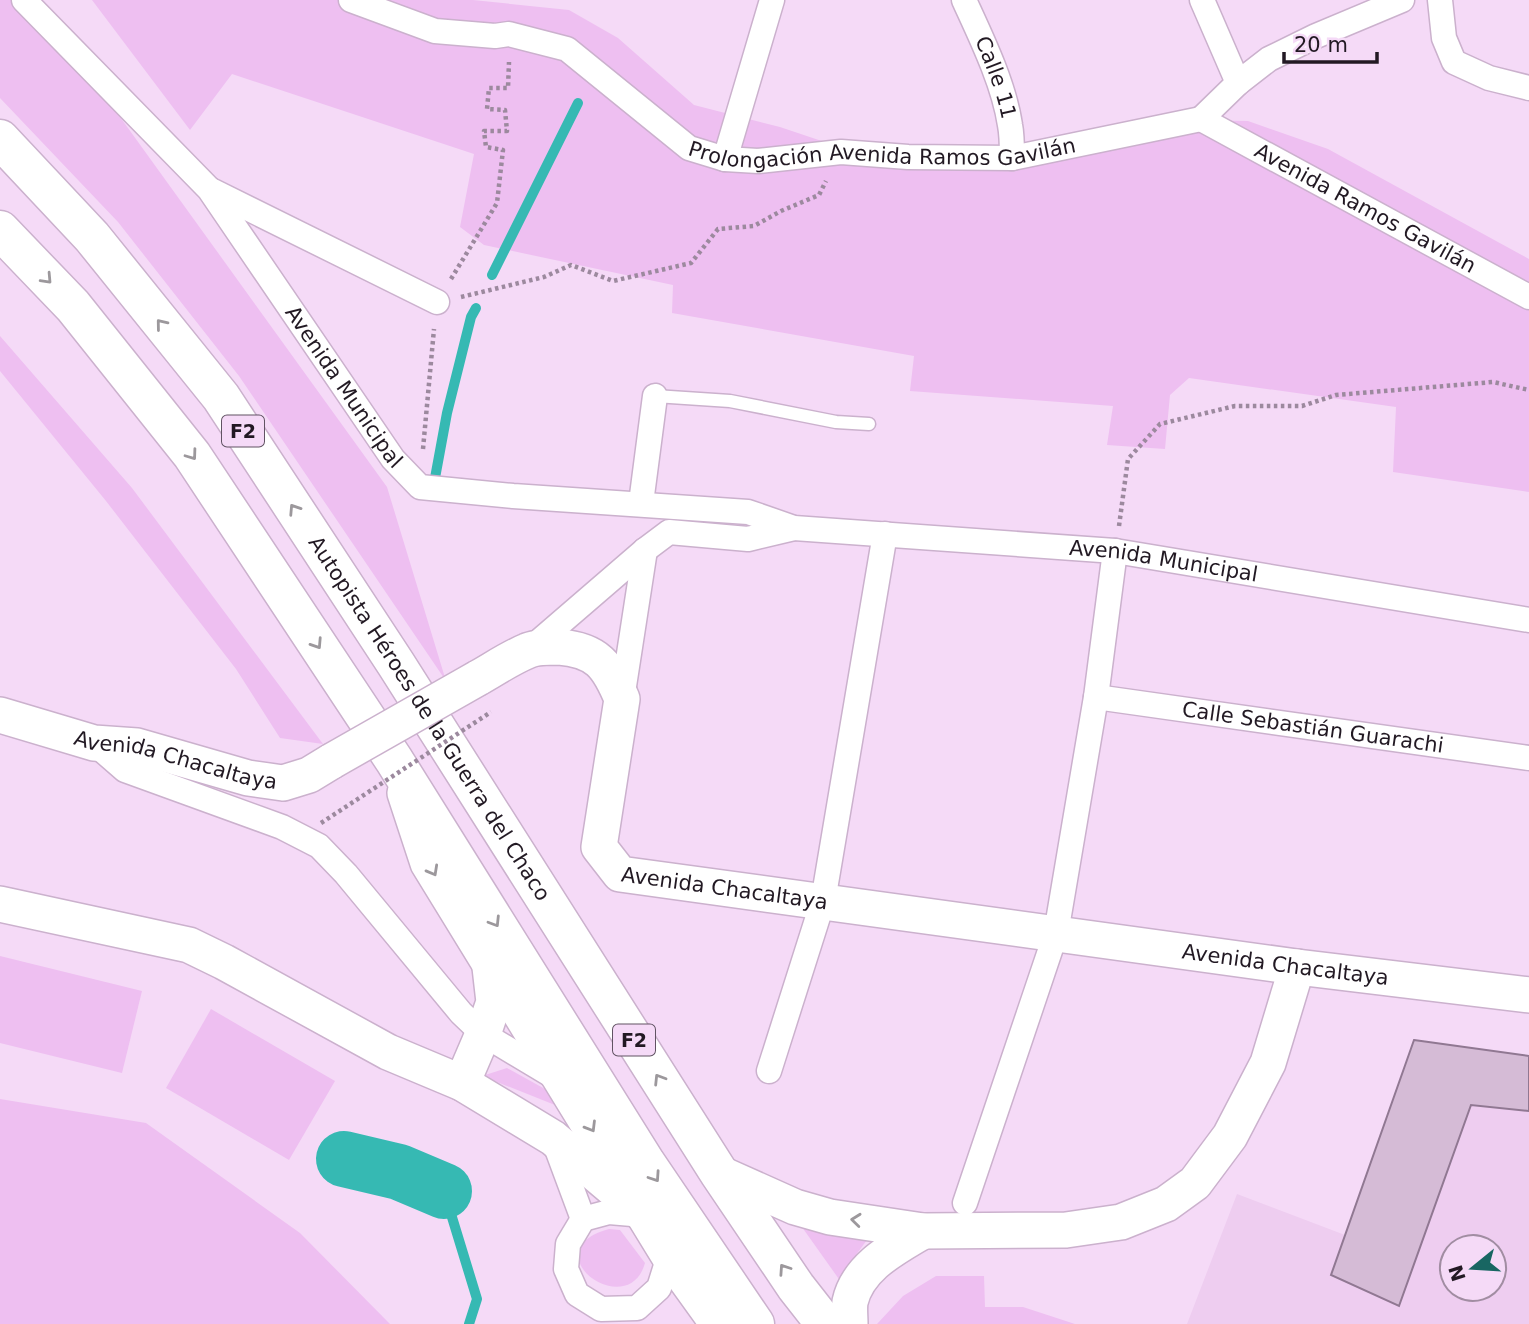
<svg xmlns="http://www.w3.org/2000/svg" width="1529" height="1324" font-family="'DejaVu Sans',sans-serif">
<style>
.built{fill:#eecdf0;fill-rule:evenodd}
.green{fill:#eebff1}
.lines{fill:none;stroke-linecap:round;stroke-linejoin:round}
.stream{stroke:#36b9b3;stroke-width:10}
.river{stroke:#36b9b3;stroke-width:56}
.building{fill:#d5bbd6;stroke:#907892;stroke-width:2}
.lane-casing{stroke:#cbb1cd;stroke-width:15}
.street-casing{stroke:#cbb1cd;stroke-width:27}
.secondary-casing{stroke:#cbb1cd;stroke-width:38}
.highway-casing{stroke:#cbb1cd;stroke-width:41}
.path{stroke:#9c899e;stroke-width:4.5;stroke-dasharray:3.5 3.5;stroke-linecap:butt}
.lane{stroke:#fff;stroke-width:12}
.street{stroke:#fff;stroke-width:24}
.secondary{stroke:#fff;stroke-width:35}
.highway{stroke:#fff;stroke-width:38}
.secondary-bridge-casing{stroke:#cbb1cd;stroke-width:38;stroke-linecap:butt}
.path-bridge{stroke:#9c899e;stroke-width:4.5;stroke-dasharray:3.5 3.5;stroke-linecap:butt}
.secondary-bridge{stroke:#fff;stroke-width:35}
.oneway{stroke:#9c989c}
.labels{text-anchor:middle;stroke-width:5;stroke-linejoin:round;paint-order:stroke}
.shield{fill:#f5daf7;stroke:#615363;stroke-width:2}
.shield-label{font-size:19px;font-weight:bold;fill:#221923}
.street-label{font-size:21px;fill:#221923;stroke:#f5daf7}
</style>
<rect width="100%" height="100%" fill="#f5daf7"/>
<path class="built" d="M1414,1040L1529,1056V1324H1187L1237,1194L1345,1235ZM1452,1247H1494V1289H1452Z"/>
<g class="green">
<path d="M0,0H34L45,13L387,487L446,681L239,376L118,222L0,98Z"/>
<path d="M92,0H473L569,10L618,38L694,105L780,127L902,168L1192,120L1248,121L1328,149L1529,259V492L1393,472L1396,407L1189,378L1170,395L1165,449L1107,445L1113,406L910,391L914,356L672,313L673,285L484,245L460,227L474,154L232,74L190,130Z"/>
<path d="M0,336L132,488L323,744L280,738L236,669L106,501L0,371Z"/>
<path d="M0,956L142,991L122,1073L0,1043Z"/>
<path d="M211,1009L335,1081L289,1160L166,1088Z"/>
<path d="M507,1068L545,1089L560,1107L482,1076Z"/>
<path d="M0,1099L146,1123L300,1233L390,1324H0Z"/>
<path d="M792,1213L872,1233L853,1259L841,1282Z"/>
<path d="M609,1229L620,1230L645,1263C628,1324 529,1251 609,1229Z"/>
<path d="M936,1276H984L985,1307H1023L1075,1324H877L903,1296Z"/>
</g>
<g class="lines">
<g class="stream">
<path d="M492,275L578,103"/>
<path d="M435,478L447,413L471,317L476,308"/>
<path d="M444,1191L477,1299L469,1324"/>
</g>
<path class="river" d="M344,1159L399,1172L444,1191"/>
</g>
<path class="building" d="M1414,1040L1529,1056V1111L1471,1105L1399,1306L1331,1275Z"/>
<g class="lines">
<g class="lane-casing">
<path id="lane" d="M655,396L730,401L836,422L869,424"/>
</g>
<g class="street-casing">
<g id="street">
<path id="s1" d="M24,0L209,189L393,459L420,487L513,496L748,512L794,528L1115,551L1529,620"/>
<path id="s2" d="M351,0L435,31L495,36L509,34L567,49L689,148L725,159L758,161L841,152L908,157L1012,158L1201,119"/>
<path id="s3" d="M964,0C981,37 1004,84 1010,125C1012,135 1012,147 1012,158"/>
<path d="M1202,0L1238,83"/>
<path d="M1440,0L1444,38L1454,62L1489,78L1529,88"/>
<path id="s4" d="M1201,119L1529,297"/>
<path d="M1201,119L1238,83L1269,59L1316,36L1402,0"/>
<path d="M725,159L772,0"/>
<path d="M213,191L437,302"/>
<path d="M641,503L655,396"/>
<path d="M529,650L645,550L669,532L748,539L794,528"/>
<path id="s5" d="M1096,697L1529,758"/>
<path d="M622,699L645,550"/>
<path d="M94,743L125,770L282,827L319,846L346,874L461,1013L483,1034L558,1079"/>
<path d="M769,1071L823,901L885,534"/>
<path d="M554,1141L583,1219"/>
<path d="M965,1203L1056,933L1096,697L1115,551"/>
<path d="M644,1215L609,1212L583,1219L568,1244L566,1269L577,1294L601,1309L637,1308L659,1288L669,1256"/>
</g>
</g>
<g class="secondary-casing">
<g id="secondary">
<path id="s6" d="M478,678C494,669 510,658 527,651C535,647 550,647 559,647C597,650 608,665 622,699L599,847L620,874L1297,967L1529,995"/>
<path id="s7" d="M0,715L94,743L137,746L248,778L283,783L309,775L332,761"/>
<path d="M405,793L428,863L669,1256L718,1324"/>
<path d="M0,904L189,945L224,962L388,1052L462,1083L553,1138L644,1215"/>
<path d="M462,1083L483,1034L494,1002L490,967"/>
<path d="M719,1173L795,1207L830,1217L923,1231L1066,1230L1121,1222L1166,1204L1195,1183L1230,1136L1268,1063L1297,967"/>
<path d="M850,1324C850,1317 849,1309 850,1302C858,1266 895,1248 923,1231"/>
</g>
</g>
<g class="highway-casing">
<g id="highway">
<path id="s8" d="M0,139L92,237L221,397L396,664L719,1173L796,1287L825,1324"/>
<path d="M0,230L73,306L192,455L394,760L646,1163L755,1324"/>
</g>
</g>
<g class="path">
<path d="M451,279L497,203L503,150L486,147L484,131H507L505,110L487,109L489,88H508L509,62"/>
<path d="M461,297L544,277L571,265L613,281L691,263L718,229L754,226L781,211L819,195L826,181"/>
<path d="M423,449L434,329"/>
<path d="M1119,526L1128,459L1160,424L1235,406H1302L1336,395L1493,382L1529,390"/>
</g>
<use href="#lane" class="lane"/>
<use href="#street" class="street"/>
<use href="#secondary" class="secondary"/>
<use href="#highway" class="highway"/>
<g class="secondary-bridge-casing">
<path id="secondary-bridge" d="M332,761L478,678"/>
</g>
<path class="path-bridge" d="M321,823L491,712"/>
<use href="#secondary-bridge" class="secondary-bridge"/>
</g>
<defs><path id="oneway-chevron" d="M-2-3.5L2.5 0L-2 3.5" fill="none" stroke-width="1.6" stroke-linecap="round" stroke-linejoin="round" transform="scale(1.75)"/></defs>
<g class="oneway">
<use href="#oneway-chevron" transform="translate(47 279) rotate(47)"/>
<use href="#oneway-chevron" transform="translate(161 324) rotate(-129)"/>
<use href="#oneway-chevron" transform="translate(192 455) rotate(54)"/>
<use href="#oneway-chevron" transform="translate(294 509) rotate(-123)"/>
<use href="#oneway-chevron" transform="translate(317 644) rotate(57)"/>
<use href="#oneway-chevron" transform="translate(433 871) rotate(61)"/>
<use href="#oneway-chevron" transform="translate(495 922) rotate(58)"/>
<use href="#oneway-chevron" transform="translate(659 1079) rotate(-122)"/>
<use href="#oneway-chevron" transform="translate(591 1127) rotate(59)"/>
<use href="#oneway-chevron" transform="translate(655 1177) rotate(56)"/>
<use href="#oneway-chevron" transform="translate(856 1220) rotate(-174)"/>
<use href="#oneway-chevron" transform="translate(784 1269) rotate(-124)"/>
</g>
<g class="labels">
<g class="shield">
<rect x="222" y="415.5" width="42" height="31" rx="5"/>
<rect x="613" y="1024.5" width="42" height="31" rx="5"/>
</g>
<g class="shield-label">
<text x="243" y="438">F2</text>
<text x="634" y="1047">F2</text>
</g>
<g class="street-label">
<text dy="7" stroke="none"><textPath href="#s3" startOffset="84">Calle 11</textPath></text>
<text dy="7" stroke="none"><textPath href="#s2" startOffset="576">Prolongación Avenida Ramos Gavilán</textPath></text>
<text dy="7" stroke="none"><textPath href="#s4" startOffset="187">Avenida Ramos Gavilán</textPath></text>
<text dy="7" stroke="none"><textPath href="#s1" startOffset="504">Avenida Municipal</textPath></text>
<text dy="7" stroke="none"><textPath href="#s1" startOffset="1379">Avenida Municipal</textPath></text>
<text dy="7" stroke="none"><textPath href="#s8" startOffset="723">Autopista Héroes de la Guerra del Chaco</textPath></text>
<text dy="7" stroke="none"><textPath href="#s5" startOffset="219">Calle Sebastián Guarachi</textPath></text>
<text dy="7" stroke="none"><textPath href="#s7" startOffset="182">Avenida Chacaltaya</textPath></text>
<text dy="7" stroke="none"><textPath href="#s6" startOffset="466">Avenida Chacaltaya</textPath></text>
<text dy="7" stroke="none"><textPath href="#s6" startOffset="1032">Avenida Chacaltaya</textPath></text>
</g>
</g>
<g transform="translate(1473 1268) rotate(252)"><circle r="33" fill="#f5daf7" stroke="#a18da2" stroke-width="2"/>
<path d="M0-5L12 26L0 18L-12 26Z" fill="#186662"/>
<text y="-10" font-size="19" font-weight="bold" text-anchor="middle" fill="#221923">N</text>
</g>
<path d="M1284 52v10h93v-10" fill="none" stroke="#221923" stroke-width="3.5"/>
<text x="1294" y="52" font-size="21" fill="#221923" stroke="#f5daf7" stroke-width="5" paint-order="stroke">20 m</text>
</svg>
